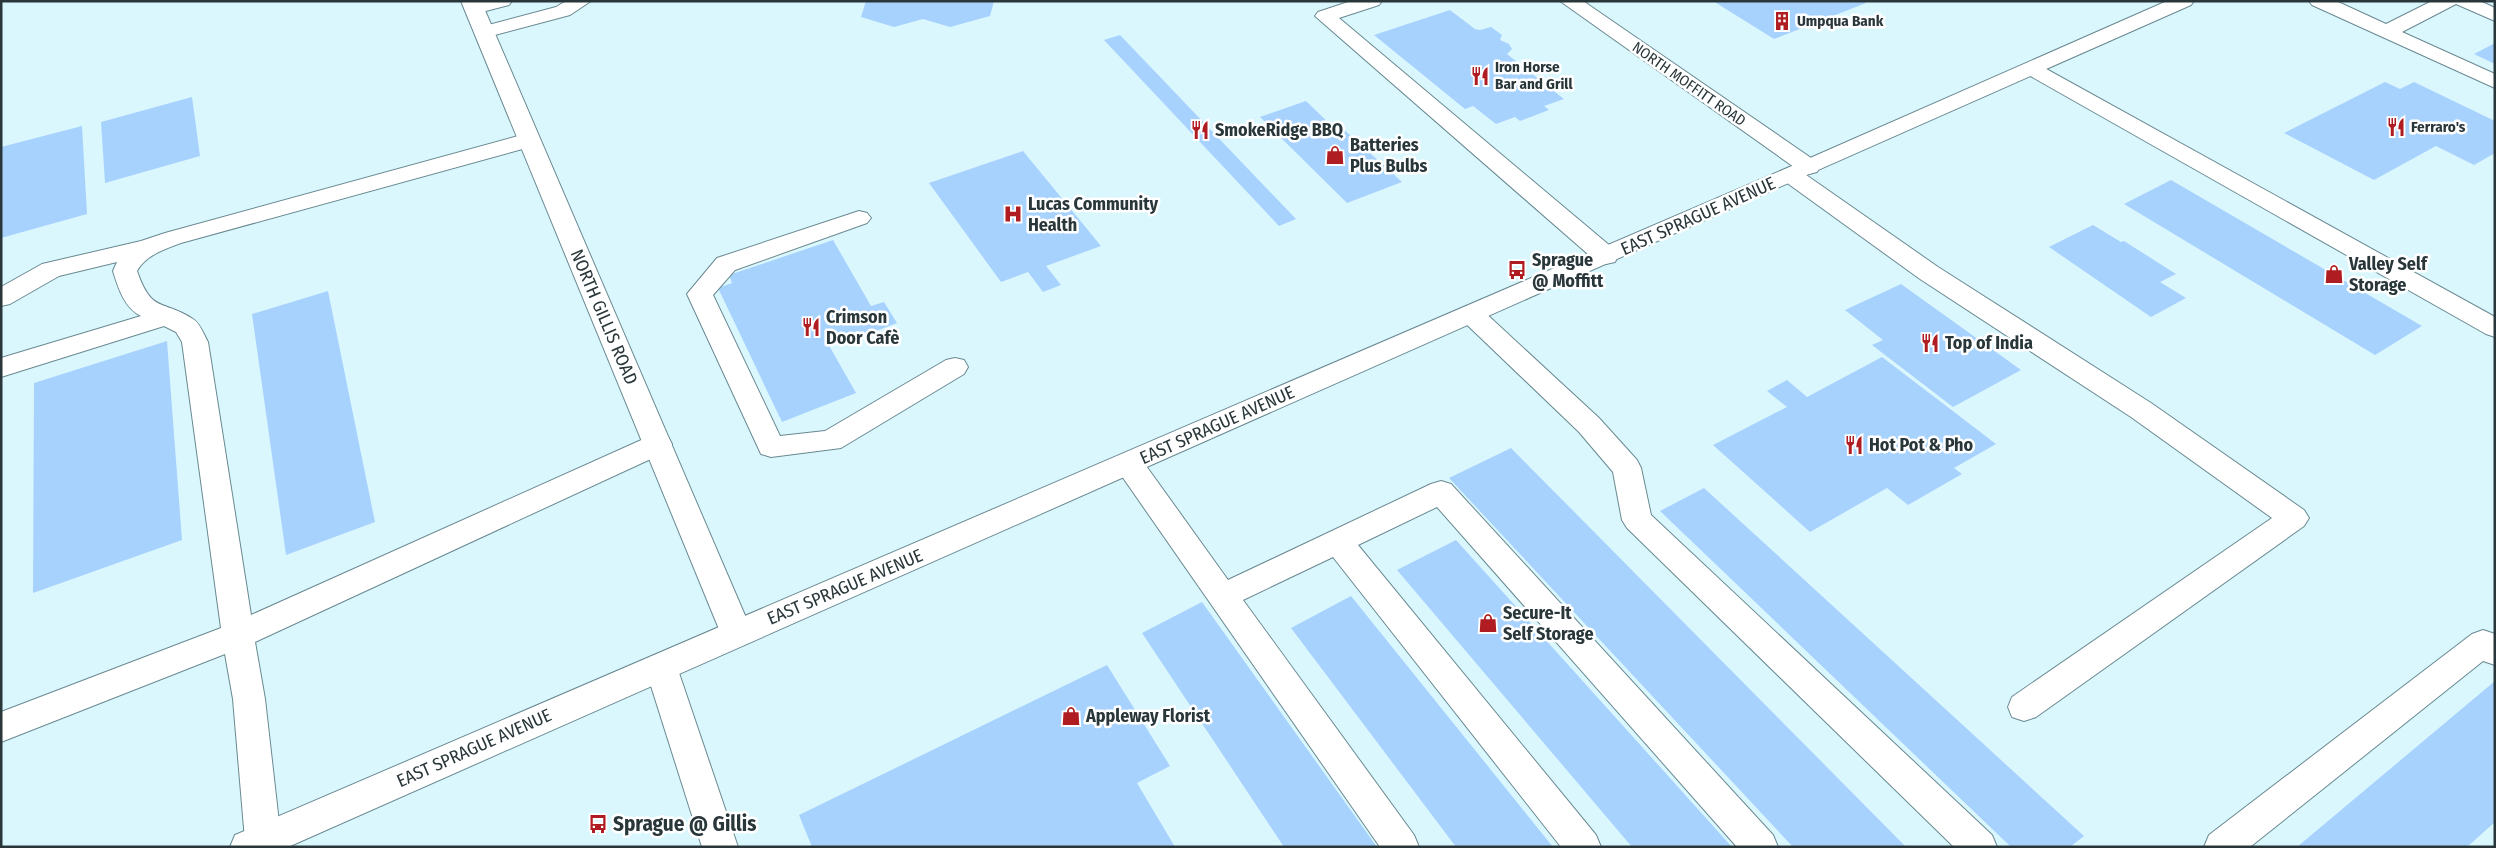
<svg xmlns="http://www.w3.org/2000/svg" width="2496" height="848" font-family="'Fira Sans Condensed',sans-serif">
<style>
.building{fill:#a8d2fe}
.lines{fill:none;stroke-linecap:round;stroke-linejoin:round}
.lane-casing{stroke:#698991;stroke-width:2}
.street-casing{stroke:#698991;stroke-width:2}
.primary-casing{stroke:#698991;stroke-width:2}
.lane{fill:#fff;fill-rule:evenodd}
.street{fill:#fff;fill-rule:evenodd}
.primary{fill:#fff;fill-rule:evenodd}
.labels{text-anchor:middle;stroke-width:5;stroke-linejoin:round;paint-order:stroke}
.far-poi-label{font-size:15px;font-weight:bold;fill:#29363a;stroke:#fff;text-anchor:start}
.far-street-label{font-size:15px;fill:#29363a;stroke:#fff}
.poi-label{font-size:18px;font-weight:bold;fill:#29363a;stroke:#fff;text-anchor:start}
.street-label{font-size:18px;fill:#29363a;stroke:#fff}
.near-poi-label{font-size:21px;font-weight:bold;fill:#29363a;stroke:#fff;text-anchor:start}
</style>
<rect width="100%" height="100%" fill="#dbf7fe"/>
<g class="building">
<path d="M866,1H994L990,16L950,27L923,19L894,27L861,17Z"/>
<path d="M1713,1H1863L1866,3L1774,39Z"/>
<path d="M1450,10L1475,29L1480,30L1491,27L1502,35L1500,40L1509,44L1512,49L1507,54L1564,99L1544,106L1549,110L1520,121L1515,117L1496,124L1473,106L1465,109L1374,35Z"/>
<path d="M1120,35L1296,219L1279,226L1104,40Z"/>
<path d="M2495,43V64L2474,54Z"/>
<path d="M2385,82L2400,89L2414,82L2495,121V153L2474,165L2436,146L2374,180L2284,133Z"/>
<path d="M192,97L200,156L105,183L101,122Z"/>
<path d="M1306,101L1334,128L1340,126L1402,182L1347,203L1260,117Z"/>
<path d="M82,126L87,214L1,238V147Z"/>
<path d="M1023,151L1101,246L1046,266L1061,285L1043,292L1028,272L1001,282L929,183Z"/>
<path d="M2171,180L2422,326L2375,355L2124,204Z"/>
<path d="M2093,225L2121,242L2124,241L2176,274L2160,282L2186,298L2151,317L2049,247Z"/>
<path d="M833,240L871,306L884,302L897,323L860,337L858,331L827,342L856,393L782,422L718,288L732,283L729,275Z"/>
<path d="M1901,284L2021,370L1953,407L1872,345L1883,340L1845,310Z"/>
<path d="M328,291L375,522L286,555L252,314Z"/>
<path d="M167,341L182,540L33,593L34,383Z"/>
<path d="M1882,357L1996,444L1954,468L1962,474L1908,505L1887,488L1810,532L1713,445L1787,407L1767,391L1787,380L1807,397Z"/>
<path d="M1511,448L1906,847H1793L1449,478Z"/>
<path d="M1704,488L2084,836L2070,847H2011L1660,511Z"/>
<path d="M1456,540L1732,847H1632L1397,570Z"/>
<path d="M1351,596L1553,847H1456L1291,628Z"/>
<path d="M1202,602L1377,847H1284L1142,633Z"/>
<path d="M1107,665L1170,766L1137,783L1175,847H812L799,815Z"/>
<path d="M2495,681V822L2467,847H2297Z"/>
</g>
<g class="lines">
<g class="lane-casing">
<g id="lane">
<path d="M477,1H512L509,5L474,14L467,12L464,8L467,4Z"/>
<path d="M566,1H591L570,15L491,36L484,38L477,36L474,32L477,28L556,7Z"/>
<path d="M1351,1H1382L1379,5L1339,18L1615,250L1618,256L1615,262L1606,264L1597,262L1315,16L1318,12Z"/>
<path d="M2309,1H2336L2386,24L2432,1H2480L2495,8V21L2456,4L2402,32L2495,74V88L2312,5Z"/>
<path d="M2032,63L2039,65L2495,317V337L2486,334L2025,73L2022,69L2025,65Z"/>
<path d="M529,133L537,135L540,140L537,145L181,243C165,249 146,255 137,271C152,314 162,299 193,319C200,323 204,335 208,342L251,615L648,437L658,434L668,437L672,444L668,451L255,642L265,699L281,840L278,847H248L245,840L233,699L225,654L1,742V712L221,628L182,342L176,332L164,326L1,377V358L141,316C124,308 118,287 113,271L117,262L59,276L10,304L1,306V287L42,264L141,241L165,233Z"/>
<path d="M1791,168L1799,170L1938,267L2151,403L2304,510L2309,518L2304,526L2036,717L2024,721L2012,717L2008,707L2012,697L2272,518L2131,417L1920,279L1783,180L1780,175L1783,170Z"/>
<path d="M859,211L867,213L871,218L867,223L735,270L713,295L780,436L825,431L946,360L955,358L964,360L968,367L964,374L841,448L771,457L761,454L687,294L717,258Z"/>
<path d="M1471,305L1480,308L1599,418L1637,460L1641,468L1651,515L1992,835L1997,847H1954L1627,528L1622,520L1613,472L1579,432L1462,320L1458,314L1462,308Z"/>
<path d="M1129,453L1139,456L1228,580L1431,484L1441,481L1451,484L1773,835L1778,847H1737L1437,507L1358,545L1596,835L1601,847H1561L1333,557L1243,600L1414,835L1419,847H1380L1119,472L1115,464L1119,456Z"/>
<path d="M2483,630L2495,634V665L2483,661L2250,847H2204L2209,835L2472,634Z"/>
<path d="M661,653L672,657L677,667L738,847H702L645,667L650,657Z"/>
</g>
</g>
<g class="street-casing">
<g id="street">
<path d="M461,1H481L753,634L748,643L737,647L726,643L721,634Z"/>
<path d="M1560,1H1583L1817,162L1820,167L1817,172L1809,174L1801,172Z"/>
</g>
</g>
<g class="primary-casing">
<path id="primary" d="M2167,1H2194L2191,5L288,847H230L235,835L1801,162Z"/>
</g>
<use href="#lane" class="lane"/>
<use href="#street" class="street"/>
<use href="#primary" class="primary"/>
</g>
<defs>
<g id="building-bare" transform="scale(1.5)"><path d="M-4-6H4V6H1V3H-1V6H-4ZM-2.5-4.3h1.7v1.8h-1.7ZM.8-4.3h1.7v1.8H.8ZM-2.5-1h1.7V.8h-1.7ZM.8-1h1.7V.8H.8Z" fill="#af1d22" stroke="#fff" stroke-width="2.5" paint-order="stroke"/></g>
<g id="restaurant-bare" transform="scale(1.5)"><path d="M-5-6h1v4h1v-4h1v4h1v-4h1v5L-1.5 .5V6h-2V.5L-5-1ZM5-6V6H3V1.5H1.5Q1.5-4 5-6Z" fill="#af1d22" stroke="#fff" stroke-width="2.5" paint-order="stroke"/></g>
<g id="shop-bare" transform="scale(1.5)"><path d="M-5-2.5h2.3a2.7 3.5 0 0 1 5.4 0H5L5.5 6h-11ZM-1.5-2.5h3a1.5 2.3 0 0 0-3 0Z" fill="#af1d22" stroke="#fff" stroke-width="2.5" paint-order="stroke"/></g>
<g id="hospital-bare" transform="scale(1.5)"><path d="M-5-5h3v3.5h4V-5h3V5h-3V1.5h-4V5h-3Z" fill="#af1d22" stroke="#fff" stroke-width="2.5" paint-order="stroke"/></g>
<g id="bus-bare" transform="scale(1.5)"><path d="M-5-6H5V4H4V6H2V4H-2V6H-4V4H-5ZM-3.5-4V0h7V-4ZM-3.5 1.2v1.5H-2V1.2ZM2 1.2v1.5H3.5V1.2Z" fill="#af1d22" stroke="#fff" stroke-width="2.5" paint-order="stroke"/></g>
</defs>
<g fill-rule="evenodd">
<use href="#building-bare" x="1782" y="21"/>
<use href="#restaurant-bare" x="1480" y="76"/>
<use href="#restaurant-bare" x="2396" y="127"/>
<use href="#restaurant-bare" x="1200" y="130"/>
<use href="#shop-bare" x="1335" y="155"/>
<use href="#hospital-bare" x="1013" y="214"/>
<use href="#bus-bare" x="1517" y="270"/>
<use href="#shop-bare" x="2334" y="274"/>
<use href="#restaurant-bare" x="811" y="327"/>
<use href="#restaurant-bare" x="1930" y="343"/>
<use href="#restaurant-bare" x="1854" y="445"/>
<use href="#shop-bare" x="1488" y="623"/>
<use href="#shop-bare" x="1071" y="716"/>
<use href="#bus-bare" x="598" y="824"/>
</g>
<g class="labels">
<g class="far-poi-label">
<text x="1797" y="26">Umpqua Bank</text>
<text x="1495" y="72">Iron Horse<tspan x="1495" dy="17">Bar and Grill</tspan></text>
<text x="2411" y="132">Ferraro's</text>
</g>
<g class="far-street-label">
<text transform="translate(1689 84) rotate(35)" y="5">NORTH MOFFITT ROAD</text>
</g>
<g class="poi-label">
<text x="1215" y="136">SmokeRidge BBQ</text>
<text x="1350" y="151">Batteries<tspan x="1350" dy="21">Plus Bulbs</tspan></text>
<text x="1028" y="210">Lucas Community<tspan x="1028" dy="21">Health</tspan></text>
<text x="1532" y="266">Sprague<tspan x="1532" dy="21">@ Moffitt</tspan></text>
<text x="2349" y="270">Valley Self<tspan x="2349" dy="21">Storage</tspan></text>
<text x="826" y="323">Crimson<tspan x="826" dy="21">Door Cafè</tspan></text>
<text x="1945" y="349">Top of India</text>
<text x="1869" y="451">Hot Pot &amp; Pho</text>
<text x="1503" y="619">Secure-It<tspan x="1503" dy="21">Self Storage</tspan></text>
<text x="1086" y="722">Appleway Florist</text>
</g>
<g class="street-label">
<text transform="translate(1698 216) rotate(-24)" y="6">EAST SPRAGUE AVENUE</text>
<text transform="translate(604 317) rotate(67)" y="6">NORTH GILLIS ROAD</text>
<text transform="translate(1217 425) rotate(-24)" y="6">EAST SPRAGUE AVENUE</text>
<text transform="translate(845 587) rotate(-23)" y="6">EAST SPRAGUE AVENUE</text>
<text transform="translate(474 748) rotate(-24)" y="6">EAST SPRAGUE AVENUE</text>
</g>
<g class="near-poi-label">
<text x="613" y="831">Sprague @ Gillis</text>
</g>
</g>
<rect width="2496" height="848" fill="none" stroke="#29363a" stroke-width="5"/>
</svg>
